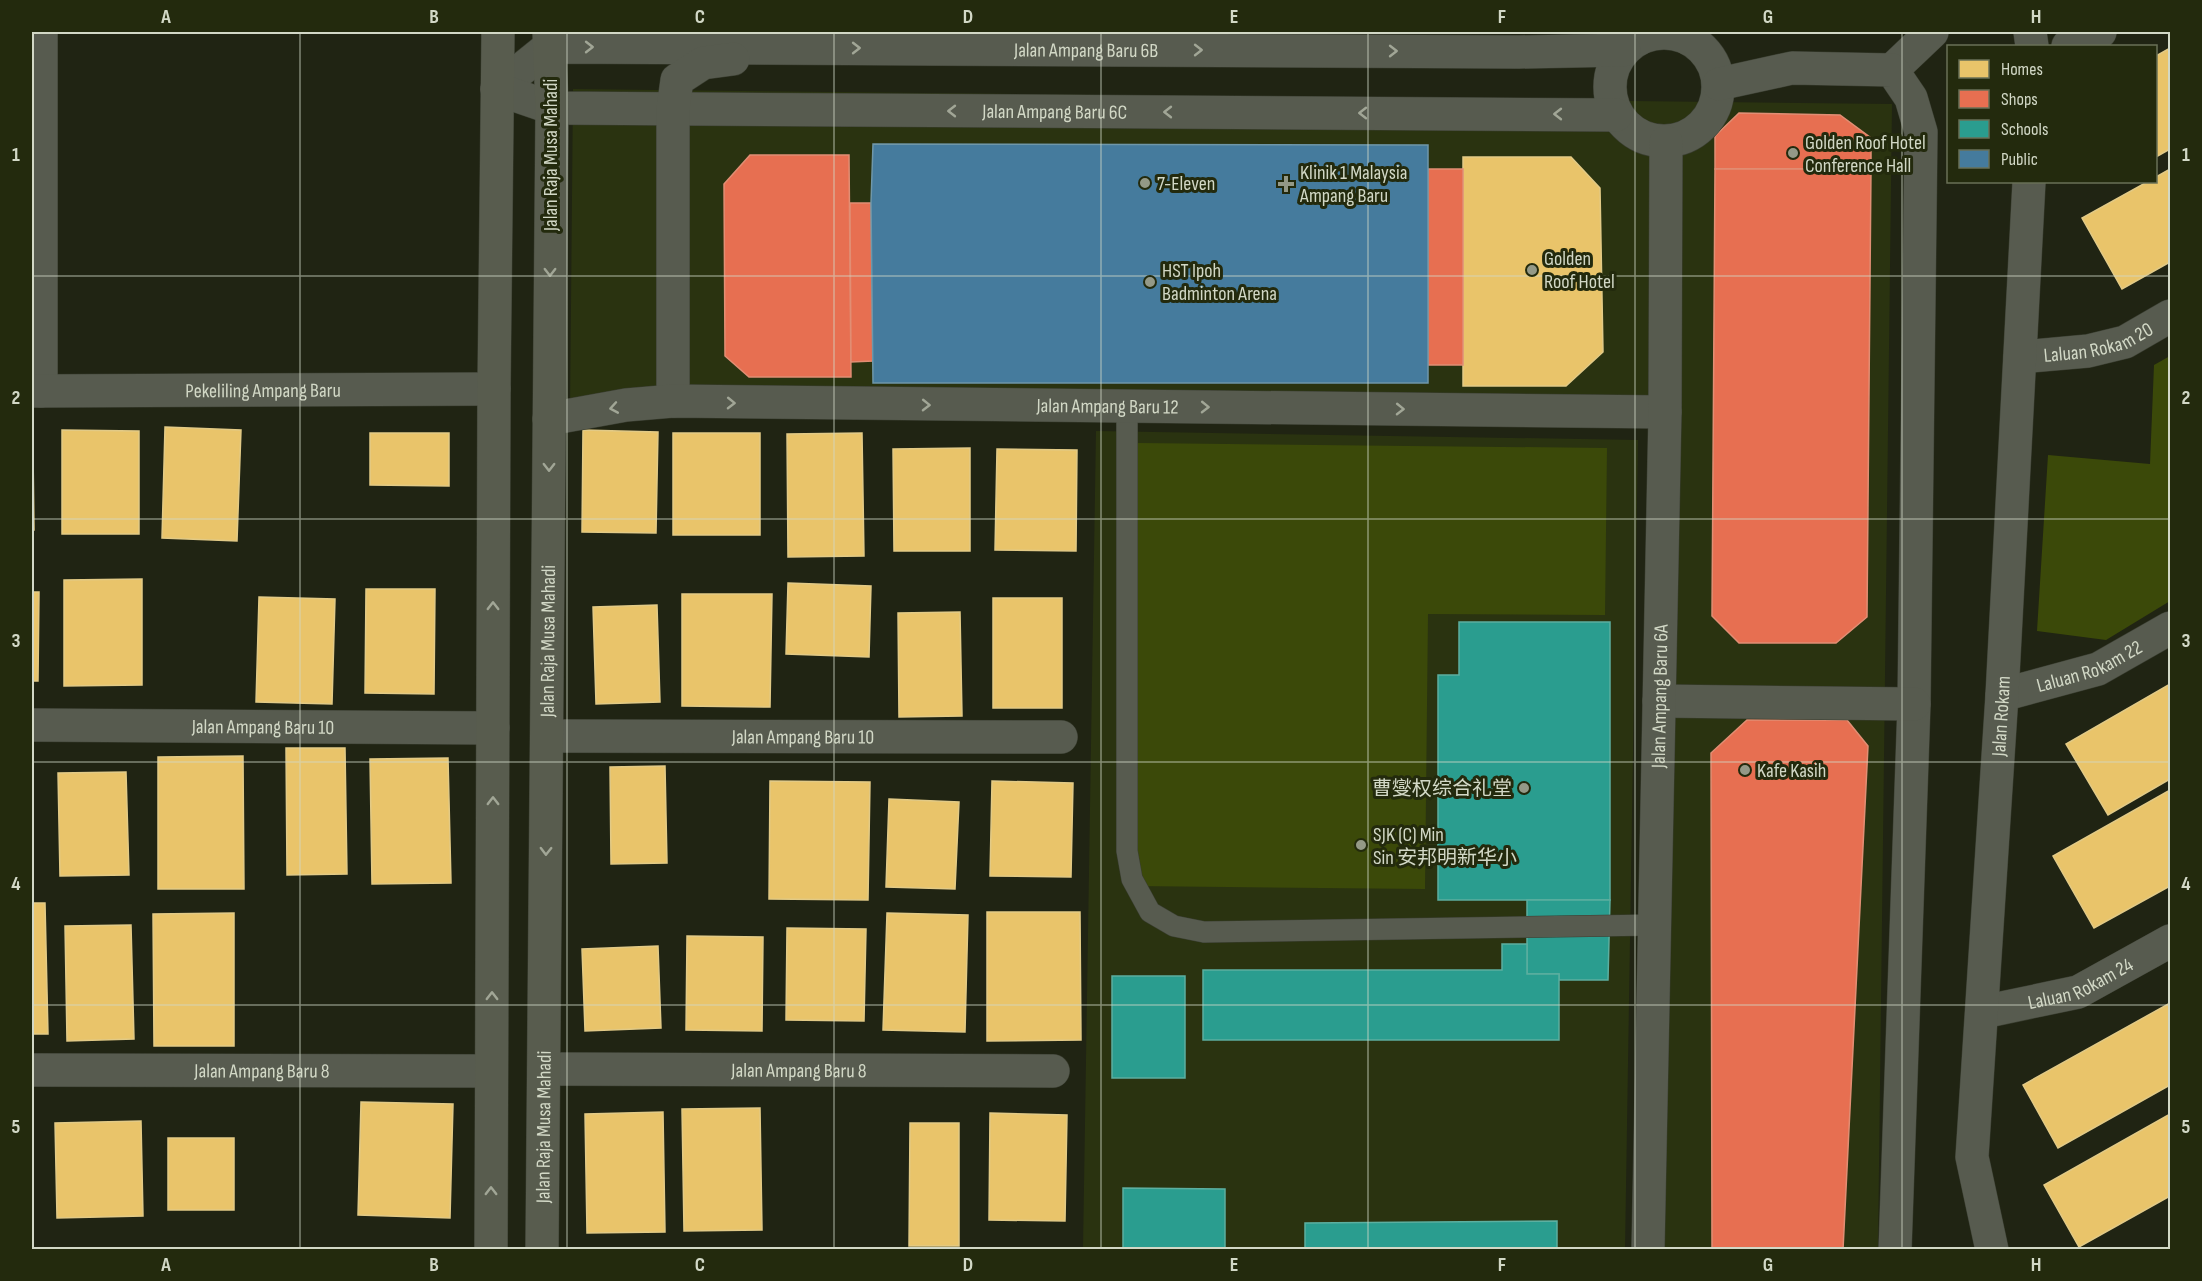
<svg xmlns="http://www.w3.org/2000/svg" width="2202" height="1281" font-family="'Sofia Sans Condensed','Noto Sans SC',sans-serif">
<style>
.built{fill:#2a3310}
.green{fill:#3b4909}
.homes{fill:#e9c46a;stroke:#e2ca86;stroke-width:1.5}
.shops{fill:#e76f51;stroke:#e18e74;stroke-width:1.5}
.schools{fill:#2a9d8f;stroke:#5cafa0;stroke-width:1.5}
.public{fill:#457b9d;stroke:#6f97a9;stroke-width:1.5}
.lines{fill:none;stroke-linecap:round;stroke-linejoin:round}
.lane-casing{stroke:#3a3e31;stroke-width:22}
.street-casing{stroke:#3a3e31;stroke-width:34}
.secondary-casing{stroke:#3a3e31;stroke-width:34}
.lane{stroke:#575b4f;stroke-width:21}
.street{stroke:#575b4f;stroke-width:33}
.secondary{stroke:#585c4e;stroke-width:33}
.oneway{stroke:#a1a696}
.grid{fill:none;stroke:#d2d8c6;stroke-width:1.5;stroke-opacity:0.55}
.poi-dot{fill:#949987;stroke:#232a0d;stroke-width:2}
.labels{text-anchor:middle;stroke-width:6;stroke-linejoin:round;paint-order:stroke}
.street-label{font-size:20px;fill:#d2d8c6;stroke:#232a0d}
.poi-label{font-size:20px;fill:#d2d8c6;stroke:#232a0d;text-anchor:start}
.neatline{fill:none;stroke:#d2d8c6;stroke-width:2}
.grid-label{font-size:20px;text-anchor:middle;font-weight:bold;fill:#d2d8c6}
</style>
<rect width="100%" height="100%" fill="#202413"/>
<g class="built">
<path d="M573,89L1892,104L1878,1249H1646L1656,425L570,412Z"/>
<path d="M1096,431L1638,440L1625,1249L1083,1250Z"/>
</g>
<g class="green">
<path d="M2170,356V601L2106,640L2037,631L2048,455L2150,464L2154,365Z"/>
<path d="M1138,443L1607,448L1605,615L1428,614L1425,889L1134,886Z"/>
</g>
<g class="homes">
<path d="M2170,48V149L2156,157V56Z"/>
<path d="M1463,157H1571L1600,188L1603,352L1566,386H1463Z"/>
<path d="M2170,169V262L2122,289L2082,218L2147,182H2156V177Z"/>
<path d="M165,427L241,430L237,541L162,538Z"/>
<path d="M62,430L139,431V534H62Z"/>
<path d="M583,430L658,432L656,533L582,532Z"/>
<path d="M370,433H449V486L370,485Z"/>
<rect x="673" y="433" width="87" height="102"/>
<path d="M862,433L864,556L788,557L787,434Z"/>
<path d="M970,448V551H894L893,449Z"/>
<path d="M997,449L1077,450L1076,551L995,550Z"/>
<path d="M32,452H33L34,530H32Z"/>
<path d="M142,579V685L64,686V580Z"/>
<path d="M788,583L871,586L869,657L786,654Z"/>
<path d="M366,589H435L434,694L365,693Z"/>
<path d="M32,592H39L38,681H32Z"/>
<path d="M682,594H772L770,707L682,706Z"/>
<path d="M259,597L335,599L332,704L256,702Z"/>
<rect x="993" y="598" width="69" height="110"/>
<path d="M657,605L660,702L596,704L593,607Z"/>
<path d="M960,612L962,716L899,717L898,613Z"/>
<path d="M2170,684V779L2108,815L2066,744Z"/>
<path d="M286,748H345L347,874L287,875Z"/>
<path d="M243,756L244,889H158V757Z"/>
<path d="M448,758L451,883L372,884L370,759Z"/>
<path d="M665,766L667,863L611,864L610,767Z"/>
<path d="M126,772L129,875L60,876L58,773Z"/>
<path d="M770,781L870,782L868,900L769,899Z"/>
<path d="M992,781L1073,783L1071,877L990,876Z"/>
<path d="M2170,790V886L2094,928L2053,856Z"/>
<path d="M889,799L959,802L955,889L886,887Z"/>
<path d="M32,903H45L48,1034H32Z"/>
<path d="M987,912H1080L1081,1040L987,1041Z"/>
<path d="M234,913V1046H154L153,914Z"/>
<path d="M887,913L968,915L965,1032L883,1030Z"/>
<path d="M131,925L134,1039L67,1041L65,926Z"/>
<path d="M787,928L866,929L864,1021L786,1020Z"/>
<path d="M687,936L763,937L762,1031L686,1030Z"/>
<path d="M658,946L661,1028L585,1031L582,949Z"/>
<path d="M2170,1003V1085L2058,1148L2023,1085Z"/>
<path d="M361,1102L453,1104L450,1218L358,1215Z"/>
<path d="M760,1108L762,1230L684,1231L682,1109Z"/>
<path d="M663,1112L665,1232L587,1233L585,1114Z"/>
<path d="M990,1113L1067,1115L1065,1221L989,1220Z"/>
<path d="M2170,1114V1196L2079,1247L2044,1185Z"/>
<path d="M141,1121L143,1216L57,1218L55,1123Z"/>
<path d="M910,1123H959V1246H909Z"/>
<rect x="168" y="1138" width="66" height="72"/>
</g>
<g class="shops">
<path d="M1739,113L1840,115L1871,138V169H1715V136Z"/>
<path d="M750,155H849L851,377H749L725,356L724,184Z"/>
<rect x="1428" y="169" width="35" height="196"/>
<path d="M1715,169H1871L1867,617L1836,643H1739L1712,616Z"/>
<path d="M850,203H871L873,361L851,362Z"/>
<path d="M1747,720H1847L1868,746L1843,1250H1712L1711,753Z"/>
</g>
<g class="schools">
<path d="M1459,622H1610V900H1438V675H1459Z"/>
<path d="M1527,900H1610L1608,980H1559V974H1527Z"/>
<path d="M1502,944H1527V974H1559V1040H1203V970H1502Z"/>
<rect x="1112" y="976" width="73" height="102"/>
<path d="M1123,1188L1225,1189V1250H1123Z"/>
<path d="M1557,1221V1250H1305V1223Z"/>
</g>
<path class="public" d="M873,144L1428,145V383H873L871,203Z"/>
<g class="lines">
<g class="lane-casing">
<path id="lane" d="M1127,407V851L1132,879L1150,912L1174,926L1204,932L1655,925"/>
</g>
<g class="street-casing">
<g id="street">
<path d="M41,32V391"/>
<path d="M2030,32L2032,46"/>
<circle cx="1664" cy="87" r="54"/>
<path d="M2068,46L2077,44L2100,32"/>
<path d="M1892,70L1932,32"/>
<path d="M1719,84L1792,68L1892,70L1911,98L1921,132L1914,704L1895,1250"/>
<path id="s1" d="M497,89L549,47L1519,52L1624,50"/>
<path id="s2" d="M497,89L552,108L1616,115"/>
<path id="s3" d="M2020,357L2088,351L2125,342L2170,316"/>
<path id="s4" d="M32,391L494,389"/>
<path d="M673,401V109L677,80L703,63L733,59"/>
<path id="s5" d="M549,419L626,405L673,401L1665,412"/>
<path id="s6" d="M2002,695L2098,669L2170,628"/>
<path d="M1659,701L1914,704"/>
<path id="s7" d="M32,725L493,728"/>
<path id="s8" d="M547,736L1061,737"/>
<path id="s9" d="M1983,1012L2078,992L2170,941"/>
<path id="s10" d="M544,1069L1053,1071"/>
<path id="s11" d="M32,1070L491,1071"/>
<path id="s12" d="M1648,1250L1665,412L1666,142"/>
<path id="s13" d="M1992,1250L1972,1157L2002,695L2029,182"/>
</g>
</g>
<g class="secondary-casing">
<g id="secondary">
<path d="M491,1250L494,389L498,32"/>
<path id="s14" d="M542,1250L552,108L549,32"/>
</g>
</g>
<use href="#lane" class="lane"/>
<use href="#street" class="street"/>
<use href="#secondary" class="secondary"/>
</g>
<defs><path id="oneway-chevron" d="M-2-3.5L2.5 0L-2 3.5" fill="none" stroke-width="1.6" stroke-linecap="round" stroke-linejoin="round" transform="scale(1.5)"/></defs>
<g class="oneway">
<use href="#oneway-chevron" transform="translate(589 47)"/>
<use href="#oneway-chevron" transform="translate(856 48)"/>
<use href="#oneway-chevron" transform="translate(1198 50)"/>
<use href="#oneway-chevron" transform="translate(1393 51)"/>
<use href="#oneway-chevron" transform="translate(952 111) rotate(-180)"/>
<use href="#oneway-chevron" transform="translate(1168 112) rotate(-180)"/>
<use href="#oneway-chevron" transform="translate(1363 113) rotate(-180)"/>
<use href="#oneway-chevron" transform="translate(1558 114) rotate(-180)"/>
<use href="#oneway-chevron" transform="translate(550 272) rotate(90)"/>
<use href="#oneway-chevron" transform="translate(731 403) rotate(1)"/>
<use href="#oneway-chevron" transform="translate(926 405) rotate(1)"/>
<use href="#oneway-chevron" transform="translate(1205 407) rotate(1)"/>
<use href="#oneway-chevron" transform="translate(614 408) rotate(170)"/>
<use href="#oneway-chevron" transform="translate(1400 409) rotate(1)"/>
<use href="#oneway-chevron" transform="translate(549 467) rotate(90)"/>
<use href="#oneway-chevron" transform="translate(493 606) rotate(-90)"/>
<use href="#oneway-chevron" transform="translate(493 801) rotate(-90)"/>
<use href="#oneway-chevron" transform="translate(546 851) rotate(91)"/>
<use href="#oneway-chevron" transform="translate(492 996) rotate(-90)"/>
<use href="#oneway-chevron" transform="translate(491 1191) rotate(-90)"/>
</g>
<path class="grid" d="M300,32V1250M567,32V1250M834,32V1250M1101,32V1250M1368,32V1250M1635,32V1250M1902,32V1250M32,276H2170M32,519H2170M32,762H2170M32,1005H2170"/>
<g class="poi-dot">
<circle cx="1793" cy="153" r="6"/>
<circle cx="1145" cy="183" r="6"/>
<path d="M1283 175h6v6h6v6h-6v6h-6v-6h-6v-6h6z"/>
<circle cx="1532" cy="270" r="6"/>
<circle cx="1150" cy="282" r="6"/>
<circle cx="1745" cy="770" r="6"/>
<circle cx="1524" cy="788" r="6"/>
<circle cx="1361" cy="845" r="6"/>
</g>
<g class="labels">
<g class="street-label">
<text dy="7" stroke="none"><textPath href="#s1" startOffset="604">Jalan Ampang Baru 6B</textPath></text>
<text dy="7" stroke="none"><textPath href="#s2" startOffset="561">Jalan Ampang Baru 6C</textPath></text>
<text transform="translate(550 155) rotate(-90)" y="7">Jalan Raja Musa Mahadi</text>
<text dy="7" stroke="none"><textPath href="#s3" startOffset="80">Laluan Rokam 20</textPath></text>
<text dy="7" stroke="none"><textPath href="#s4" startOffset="231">Pekeliling Ampang Baru</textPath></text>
<text dy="7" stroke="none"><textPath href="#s5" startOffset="560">Jalan Ampang Baru 12</textPath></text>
<text dy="7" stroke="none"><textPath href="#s14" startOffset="609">Jalan Raja Musa Mahadi</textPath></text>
<text dy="7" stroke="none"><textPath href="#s6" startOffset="92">Laluan Rokam 22</textPath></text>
<text dy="7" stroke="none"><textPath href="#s12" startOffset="554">Jalan Ampang Baru 6A</textPath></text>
<text dy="7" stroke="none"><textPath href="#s13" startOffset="537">Jalan Rokam</textPath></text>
<text dy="7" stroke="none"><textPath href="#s7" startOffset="231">Jalan Ampang Baru 10</textPath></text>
<text dy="7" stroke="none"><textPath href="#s8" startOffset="256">Jalan Ampang Baru 10</textPath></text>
<text dy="7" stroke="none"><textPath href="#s9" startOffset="102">Laluan Rokam 24</textPath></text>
<text dy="7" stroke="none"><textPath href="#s11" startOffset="230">Jalan Ampang Baru 8</textPath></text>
<text dy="7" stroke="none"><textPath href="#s10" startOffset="255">Jalan Ampang Baru 8</textPath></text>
<text dy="7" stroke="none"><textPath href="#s14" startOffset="123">Jalan Raja Musa Mahadi</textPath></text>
</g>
<g class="poi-label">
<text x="1805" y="149">Golden Roof Hotel<tspan x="1805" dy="23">Conference Hall</tspan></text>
<text x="1300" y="179">Klinik 1 Malaysia<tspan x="1300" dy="23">Ampang Baru</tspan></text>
<text x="1157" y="190">7-Eleven</text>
<text x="1544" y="265">Golden<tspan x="1544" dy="23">Roof Hotel</tspan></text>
<text x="1162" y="277">HST Ipoh<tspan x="1162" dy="23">Badminton Arena</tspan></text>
<text x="1757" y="777">Kafe Kasih</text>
<text x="1512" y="795" text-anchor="end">曹燮权综合礼堂</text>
<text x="1373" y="841">SJK (C) Min<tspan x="1373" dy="23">Sin 安邦明新华小</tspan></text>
</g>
</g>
<rect width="2202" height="1281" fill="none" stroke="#232a0d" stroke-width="66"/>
<rect x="1947" y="45" width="210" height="138" fill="#232a0d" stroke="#697057" stroke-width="1.5"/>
<rect x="1959" y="60" width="30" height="18" fill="#e9c46a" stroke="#697057" stroke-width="1.5"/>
<text x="2001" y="75" font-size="18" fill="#d2d8c6">Homes</text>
<rect x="1959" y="90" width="30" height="18" fill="#e76f51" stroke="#697057" stroke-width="1.5"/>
<text x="2001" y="105" font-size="18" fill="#d2d8c6">Shops</text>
<rect x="1959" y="120" width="30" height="18" fill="#2a9d8f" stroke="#697057" stroke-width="1.5"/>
<text x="2001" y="135" font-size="18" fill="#d2d8c6">Schools</text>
<rect x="1959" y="150" width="30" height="18" fill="#457b9d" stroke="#697057" stroke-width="1.5"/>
<text x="2001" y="165" font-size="18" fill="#d2d8c6">Public</text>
<rect x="33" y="33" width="2136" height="1215" class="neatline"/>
<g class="grid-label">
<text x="166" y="23">A</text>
<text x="434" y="23">B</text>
<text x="700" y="23">C</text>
<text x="968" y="23">D</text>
<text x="1234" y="23">E</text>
<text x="1502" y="23">F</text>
<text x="1768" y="23">G</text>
<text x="2036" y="23">H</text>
<text x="16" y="161">1</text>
<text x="2186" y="161">1</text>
<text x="16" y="404">2</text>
<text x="2186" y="404">2</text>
<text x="16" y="647">3</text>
<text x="2186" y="647">3</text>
<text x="16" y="890">4</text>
<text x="2186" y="890">4</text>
<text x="16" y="1133">5</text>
<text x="2186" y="1133">5</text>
<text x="166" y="1271">A</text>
<text x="434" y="1271">B</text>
<text x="700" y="1271">C</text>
<text x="968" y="1271">D</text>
<text x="1234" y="1271">E</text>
<text x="1502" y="1271">F</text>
<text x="1768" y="1271">G</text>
<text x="2036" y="1271">H</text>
</g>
</svg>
